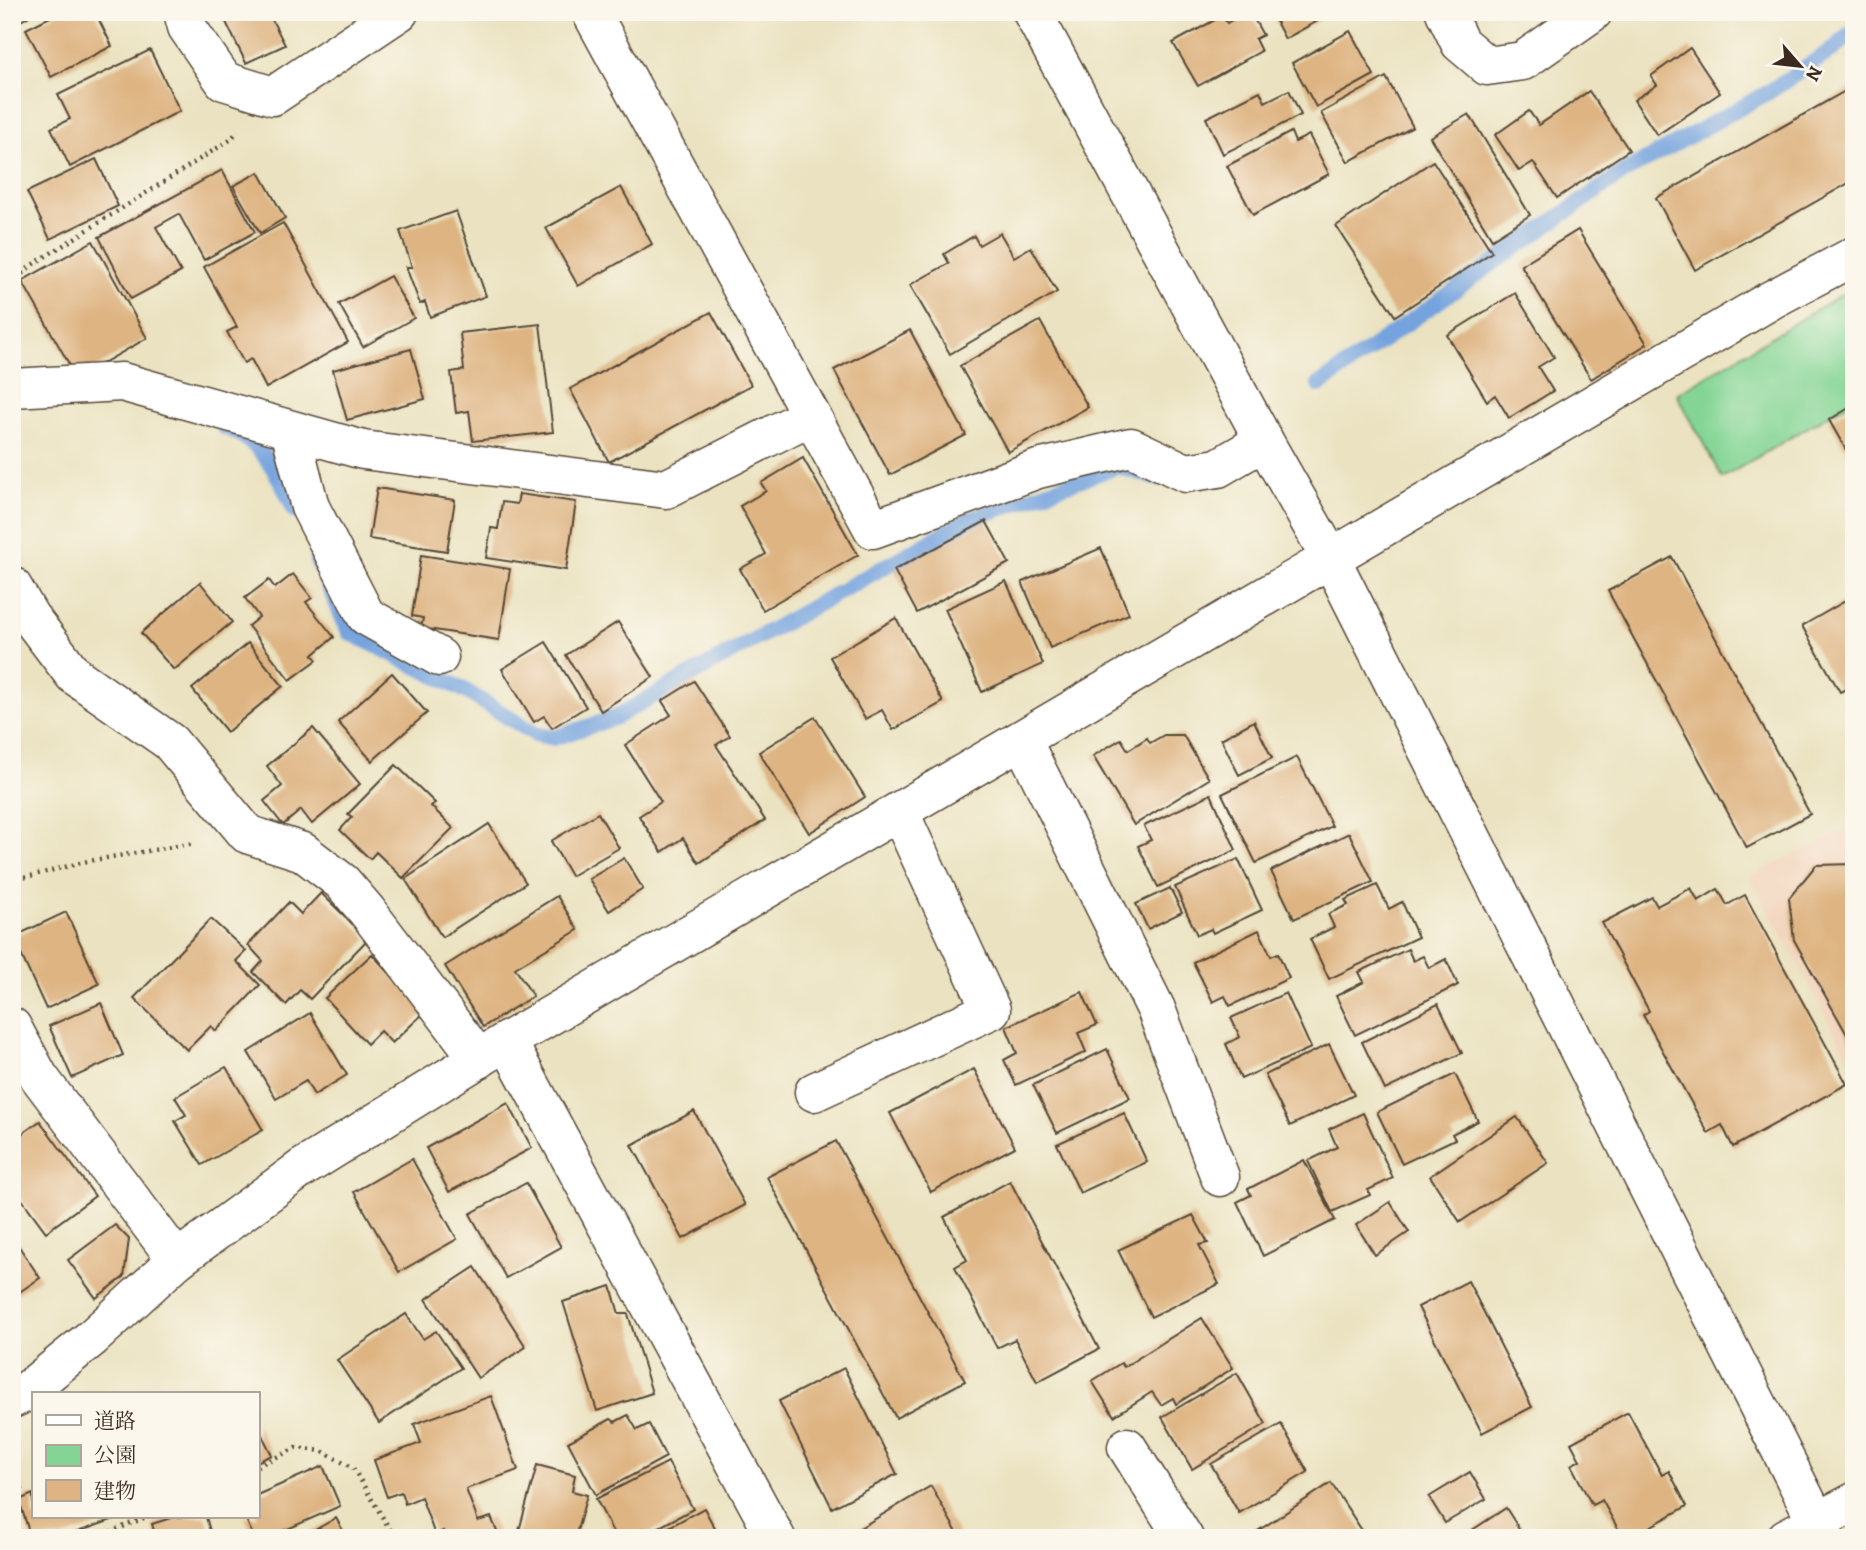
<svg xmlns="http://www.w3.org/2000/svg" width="1866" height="1550" font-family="Alegreya,'Noto Serif JP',serif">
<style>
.built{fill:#f2d5be}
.green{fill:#84d595;stroke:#60805a;stroke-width:2}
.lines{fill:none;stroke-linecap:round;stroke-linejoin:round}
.stream{stroke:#74a3de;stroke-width:16}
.building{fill:#deb482}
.minor-casing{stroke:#554636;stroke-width:41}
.path{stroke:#554636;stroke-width:4.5;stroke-dasharray:2 5;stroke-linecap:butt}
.minor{stroke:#fff;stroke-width:38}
</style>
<rect width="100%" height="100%" fill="#fbf7ec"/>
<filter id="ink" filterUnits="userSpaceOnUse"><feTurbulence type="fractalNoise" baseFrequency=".0143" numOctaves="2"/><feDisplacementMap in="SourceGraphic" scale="14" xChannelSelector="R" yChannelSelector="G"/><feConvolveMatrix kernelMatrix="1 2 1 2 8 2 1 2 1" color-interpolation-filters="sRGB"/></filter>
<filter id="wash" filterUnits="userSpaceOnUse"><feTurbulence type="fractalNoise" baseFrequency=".00686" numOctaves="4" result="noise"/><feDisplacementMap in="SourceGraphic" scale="28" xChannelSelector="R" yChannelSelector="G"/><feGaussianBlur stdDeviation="1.57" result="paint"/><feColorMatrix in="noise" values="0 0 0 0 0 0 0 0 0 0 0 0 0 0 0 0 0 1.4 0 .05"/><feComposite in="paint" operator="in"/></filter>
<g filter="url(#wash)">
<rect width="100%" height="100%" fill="#eae2c0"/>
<path class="built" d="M1854,826V1068L1750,876Z"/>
<path class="green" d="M1854,287V400L1722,478L1677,394Z"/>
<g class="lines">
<g class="stream">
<path d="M1319,385L1621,174L1767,93L1835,48L1854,31"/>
<path d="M224,427C262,440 280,477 295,511"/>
<path d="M317,560L349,632L464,690L535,734L554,738L614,718L968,520L1118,466L1158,479"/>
</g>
</g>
<g id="blocks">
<g class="building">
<path d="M12,12H36L12,26Z"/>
<path d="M60,12H95L112,46L51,77L26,29Z"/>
<path d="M221,12H268L285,45L246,63Z"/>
<path d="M1246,12H1250L1263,35L1255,39L1261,51L1198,86L1173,43L1222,16L1227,23Z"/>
<path d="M1271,12H1334L1285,39Z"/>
<path d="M1350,31L1374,75L1316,107L1292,63Z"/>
<path d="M1690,48L1720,93L1657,135L1634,100L1657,85L1651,76Z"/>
<path d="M150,50L180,111L70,167L51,128L70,119L58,95Z"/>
<path d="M1386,77L1413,127L1348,162L1321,113Z"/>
<path d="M1854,86V180L1695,270L1656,198Z"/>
<path d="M1289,90L1301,115L1223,154L1206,118L1260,91L1265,102Z"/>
<path d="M1589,91L1629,150L1557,198L1533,162L1519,171L1495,135L1529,111L1539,125Z"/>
<path d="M1469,114L1530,215L1492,239L1430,137Z"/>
<path d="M1291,132L1295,142L1309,135L1329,174L1253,215L1227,166Z"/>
<path d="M96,159L118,206L50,239L27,192Z"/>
<path d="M1433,161L1492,252L1395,316L1336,226Z"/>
<path d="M222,170L255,232L204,260L179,214L156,227L181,272L131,299L99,237Z"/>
<path d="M259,172L285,218L260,233L233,186Z"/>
<path d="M621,187L652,244L578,286L546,228Z"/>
<path d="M456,211L486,296L430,317L425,302L420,304L406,267H412L400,231Z"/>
<path d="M283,223L348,342L266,388L251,359L244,363L227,332L237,327L204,267Z"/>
<path d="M1578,230L1647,344L1591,379L1521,265Z"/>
<path d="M1000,233L1014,257L1031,247L1057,292L950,354L910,285L949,263L944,254L974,236L979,245Z"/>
<path d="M93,241L147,338L77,378L22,281Z"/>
<path d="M390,276L414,318L363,347L339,304Z"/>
<path d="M1515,293L1554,357L1538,367L1553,391L1509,418L1495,395L1487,401L1447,335Z"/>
<path d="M711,312L751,385L609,462L570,389Z"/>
<path d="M1040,321L1088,407L1008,452L960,366Z"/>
<path d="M540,324L553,432L473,441L469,411L456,413L451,372L464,370L460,333Z"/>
<path d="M910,330L966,435L890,475L834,370Z"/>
<path d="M411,349L425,399L347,420L333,370Z"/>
<path d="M1854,405V464L1829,420Z"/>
<path d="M803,458L858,555L763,610L740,569L766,554L740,506L766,491L761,483Z"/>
<path d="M377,488L455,500L447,551L369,539Z"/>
<path d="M519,494L576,502L566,570L486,558L491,528L498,529L502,502L517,504Z"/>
<path d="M986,521L1009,563L917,613L894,570Z"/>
<path d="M1101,548L1129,614L1050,648L1022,582Z"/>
<path d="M421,555L510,569L499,640L421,628L423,618L412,616Z"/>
<path d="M1672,557L1810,814L1747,848L1608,591Z"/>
<path d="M293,574L312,598L306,602L334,637L313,655L317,660L290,680L248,626L259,617L245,598L269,580L275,588Z"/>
<path d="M1006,581L1043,664L982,692L945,609Z"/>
<path d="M200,582L232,622L174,670L141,633Z"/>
<path d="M1854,596V697L1848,688L1840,692L1802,626Z"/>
<path d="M896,618L943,702L893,730L882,710L865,719L830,657Z"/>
<path d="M618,622L653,677L601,711L566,655Z"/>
<path d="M546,642L586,707L552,728L544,716L534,722L502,669Z"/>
<path d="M248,643L283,686L227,732L192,689Z"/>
<path d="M392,673L427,713L372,761L338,722Z"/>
<path d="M694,681L730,736L716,745L765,820L699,863L683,838L662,852L639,816L661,802L625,745L671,715L662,701Z"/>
<path d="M815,717L865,797L809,833L759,752Z"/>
<path d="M1254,721L1272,758L1239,775L1221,739Z"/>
<path d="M313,728L360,784L312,824L301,810L283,825L264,801L282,786L267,766Z"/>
<path d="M1164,735H1183L1209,779L1134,825L1093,756L1121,739L1128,750L1147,738L1150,743Z"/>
<path d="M1297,757L1332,826L1256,863L1222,794Z"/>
<path d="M396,765L435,803L431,806L453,828L403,878L376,852L370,859L340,830L352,817L348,814Z"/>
<path d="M1211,794L1236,850L1158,887L1138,846L1151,840L1144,826Z"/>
<path d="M598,813L619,848L571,876L551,841Z"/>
<path d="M489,824L526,883L442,937L405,879Z"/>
<path d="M1349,833L1373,882L1294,919L1271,871Z"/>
<path d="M624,858L643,889L609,911L589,879Z"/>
<path d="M1238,859L1262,910L1213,933L1211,929L1197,935L1175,887Z"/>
<path d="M1854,864V1047L1794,940L1789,898L1816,865Z"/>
<path d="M1377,885L1389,909L1402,902L1418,937L1329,979L1310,939L1334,927L1328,914L1348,905L1345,900Z"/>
<path d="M1170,888L1182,912L1148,929L1136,904Z"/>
<path d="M1691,888L1698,901L1718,889L1727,905L1745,895L1847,1084L1733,1147L1722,1125L1708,1133L1643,1015L1649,1011L1602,923L1652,897L1657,906Z"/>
<path d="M321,893L368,939L310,999L300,990L286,1005L253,972L263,961L248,945L289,902L301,914Z"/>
<path d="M557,896L578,930L515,968L533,996L483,1027L445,966Z"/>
<path d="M66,912L99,984L46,1009L13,937Z"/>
<path d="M211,919L246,951L236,961L260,985L216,1031L211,1026L187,1050L134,998Z"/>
<path d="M1259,930L1271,956L1278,953L1289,978L1230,1006L1225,996L1213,1002L1193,962Z"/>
<path d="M1408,949L1413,961L1423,956L1429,968L1446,959L1458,985L1355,1035L1336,996L1364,982L1359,972Z"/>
<path d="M372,954L425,1012L392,1043L380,1031L367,1044L325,998Z"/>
<path d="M1082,992L1097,1025L1078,1033L1086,1052L1016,1085L1004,1060L1017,1053L1006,1027Z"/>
<path d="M1286,993L1311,1048L1241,1079L1226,1044L1240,1037L1231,1018Z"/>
<path d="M101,1003L123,1055L72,1078L49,1026Z"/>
<path d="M1438,1004L1462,1053L1385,1090L1362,1042Z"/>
<path d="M310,1013L347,1075L314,1095L306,1081L276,1099L248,1052Z"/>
<path d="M1329,1044L1354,1095L1290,1126L1265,1075Z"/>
<path d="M1107,1049L1130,1098L1057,1133L1033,1085Z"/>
<path d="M226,1067L263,1130L202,1165L175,1121L186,1115L175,1097Z"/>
<path d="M974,1069L1015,1147L931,1192L890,1113Z"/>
<path d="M1455,1074L1478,1121L1452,1134L1455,1139L1402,1164L1377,1112Z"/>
<path d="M12,1103L20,1113L13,1117L21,1127L12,1133Z"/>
<path d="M508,1103L532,1148L449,1192L426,1148Z"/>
<path d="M694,1111L745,1205L683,1239L632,1145Z"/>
<path d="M1124,1113L1147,1162L1080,1193L1057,1144Z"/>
<path d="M1363,1113L1393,1178L1368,1190L1370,1195L1332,1212L1308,1161L1337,1147L1329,1129Z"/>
<path d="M1517,1117L1548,1163L1460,1222L1430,1176Z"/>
<path d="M40,1121L95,1196L46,1232L12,1186V1174L20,1169L12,1158V1141Z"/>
<path d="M836,1141L965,1381L896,1418L767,1177Z"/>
<path d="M412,1159L457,1239L399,1272L354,1192Z"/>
<path d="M1304,1160L1335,1220L1263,1256L1237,1202L1251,1195L1248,1189Z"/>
<path d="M1010,1181L1099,1349L1037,1382L1015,1339L997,1348L955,1267L967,1260L944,1217Z"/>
<path d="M526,1183L561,1247L506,1278L470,1214Z"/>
<path d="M1390,1202L1409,1232L1375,1255L1356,1225Z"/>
<path d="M1193,1215L1208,1243L1199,1245L1219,1284L1151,1317L1118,1250Z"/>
<path d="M115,1225L129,1239L124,1277L96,1298L68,1260Z"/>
<path d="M12,1236L40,1278L12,1297Z"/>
<path d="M475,1267L526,1347L478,1378L426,1299Z"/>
<path d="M1468,1281L1532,1407L1482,1433L1418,1307Z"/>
<path d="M611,1286L619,1314H628L652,1393L597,1411L563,1302Z"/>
<path d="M406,1314L423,1339L436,1331L461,1368L379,1423L337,1360Z"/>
<path d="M1202,1318L1233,1368L1176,1404L1173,1398L1161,1405L1152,1392L1114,1416L1092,1381L1121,1363L1124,1367Z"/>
<path d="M844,1368L897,1474L832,1508L779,1401Z"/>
<path d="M1237,1373L1266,1424L1192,1469L1162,1417Z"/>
<path d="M491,1396L518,1470L466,1489L478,1521L491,1517L498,1534L487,1538H445L443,1531L435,1535L421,1497L405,1504L401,1492L387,1497L374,1460L421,1443L414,1424Z"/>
<path d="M1628,1412L1662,1475L1669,1471L1687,1506L1630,1538H1623L1602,1500L1592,1505L1571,1465L1580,1460L1571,1443Z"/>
<path d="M628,1415L637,1430L649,1424L666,1457L596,1495L568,1442L611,1419L615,1422Z"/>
<path d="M1281,1424L1308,1472L1239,1513L1211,1464Z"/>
<path d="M257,1425L272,1455L257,1462Z"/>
<path d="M668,1462L693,1509L639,1538H616L596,1499Z"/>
<path d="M537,1465L575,1475L572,1491L587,1495L575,1538H517Z"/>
<path d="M323,1466L340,1506L267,1538H254L245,1517H257V1495Z"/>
<path d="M1470,1472L1486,1499L1445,1523L1429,1497Z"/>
<path d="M12,1474L23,1489L12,1497Z"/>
<path d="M1331,1483L1367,1538H1247Z"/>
<path d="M931,1486L960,1538H843Z"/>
<path d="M33,1494V1517H120L61,1538H31L19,1500Z"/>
<path d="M704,1508L720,1538H649Z"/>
<path d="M1506,1508L1525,1538H1460Z"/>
<path d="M174,1517H206L212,1538H156L152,1524Z"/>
<path d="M336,1518L347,1538H301Z"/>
</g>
</g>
</g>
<g filter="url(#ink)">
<use href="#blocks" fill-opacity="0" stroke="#554636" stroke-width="2"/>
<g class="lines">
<g class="minor-casing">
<g id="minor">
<path d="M183,12L187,27L224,81L273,96L399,12"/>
<path d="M591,12L873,529L1038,469L1131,447L1186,473L1218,468L1264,441"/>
<path d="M1032,12L1264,441L1330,557L1825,1538"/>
<path d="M1445,12L1460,43L1487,66L1523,61L1593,12"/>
<path d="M12,388L122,382L363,450L666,489L810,416"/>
<path d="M290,430L310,507L366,616L439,657"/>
<path d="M12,586L30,617L74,675L170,742L247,834L303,852L342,882L367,911L479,1059"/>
<path d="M1022,740L1156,1009L1220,1177"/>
<path d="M12,1027L39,1077L177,1260"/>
<path d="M507,1041L776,1538"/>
<path d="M814,1092L991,1010L899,811"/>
<path d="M12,1399L23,1394L93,1337L177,1260L301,1169L507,1041L1771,300L1854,256"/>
<path d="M1127,1447L1184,1538"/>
<path d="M1786,1538L1854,1502"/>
</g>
</g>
<g class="path">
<path d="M12,283L32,265L230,140L238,131"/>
<path d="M12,884L19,879L88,861L195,843"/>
<path d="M257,1466L296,1448L322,1451L353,1468L395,1538"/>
<path d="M97,1538L146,1517"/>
</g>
<use href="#minor" class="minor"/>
</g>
</g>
<rect width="1866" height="1550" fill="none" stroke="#fbf7ec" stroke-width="42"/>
<rect x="32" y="1392" width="228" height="126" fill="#fbf7ec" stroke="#aea59a" stroke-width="2"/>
<rect x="46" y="1415" width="35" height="10" fill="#ffffff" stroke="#aea59a" stroke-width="2"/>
<text x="94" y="1428" font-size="21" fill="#3b2a1e">道路</text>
<rect x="46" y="1445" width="35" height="21" fill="#84d595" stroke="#aea59a" stroke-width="2"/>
<text x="94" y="1462" font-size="21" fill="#3b2a1e">公園</text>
<rect x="46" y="1480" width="35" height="21" fill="#deb482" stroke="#aea59a" stroke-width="2"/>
<text x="94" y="1498" font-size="21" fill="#3b2a1e">建物</text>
<g transform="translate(1800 66) rotate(118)" stroke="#fbf7ec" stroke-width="5" paint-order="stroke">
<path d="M0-5L12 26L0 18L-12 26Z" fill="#3b2a1e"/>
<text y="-10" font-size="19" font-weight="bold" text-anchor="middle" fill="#3b2a1e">N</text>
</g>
</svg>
